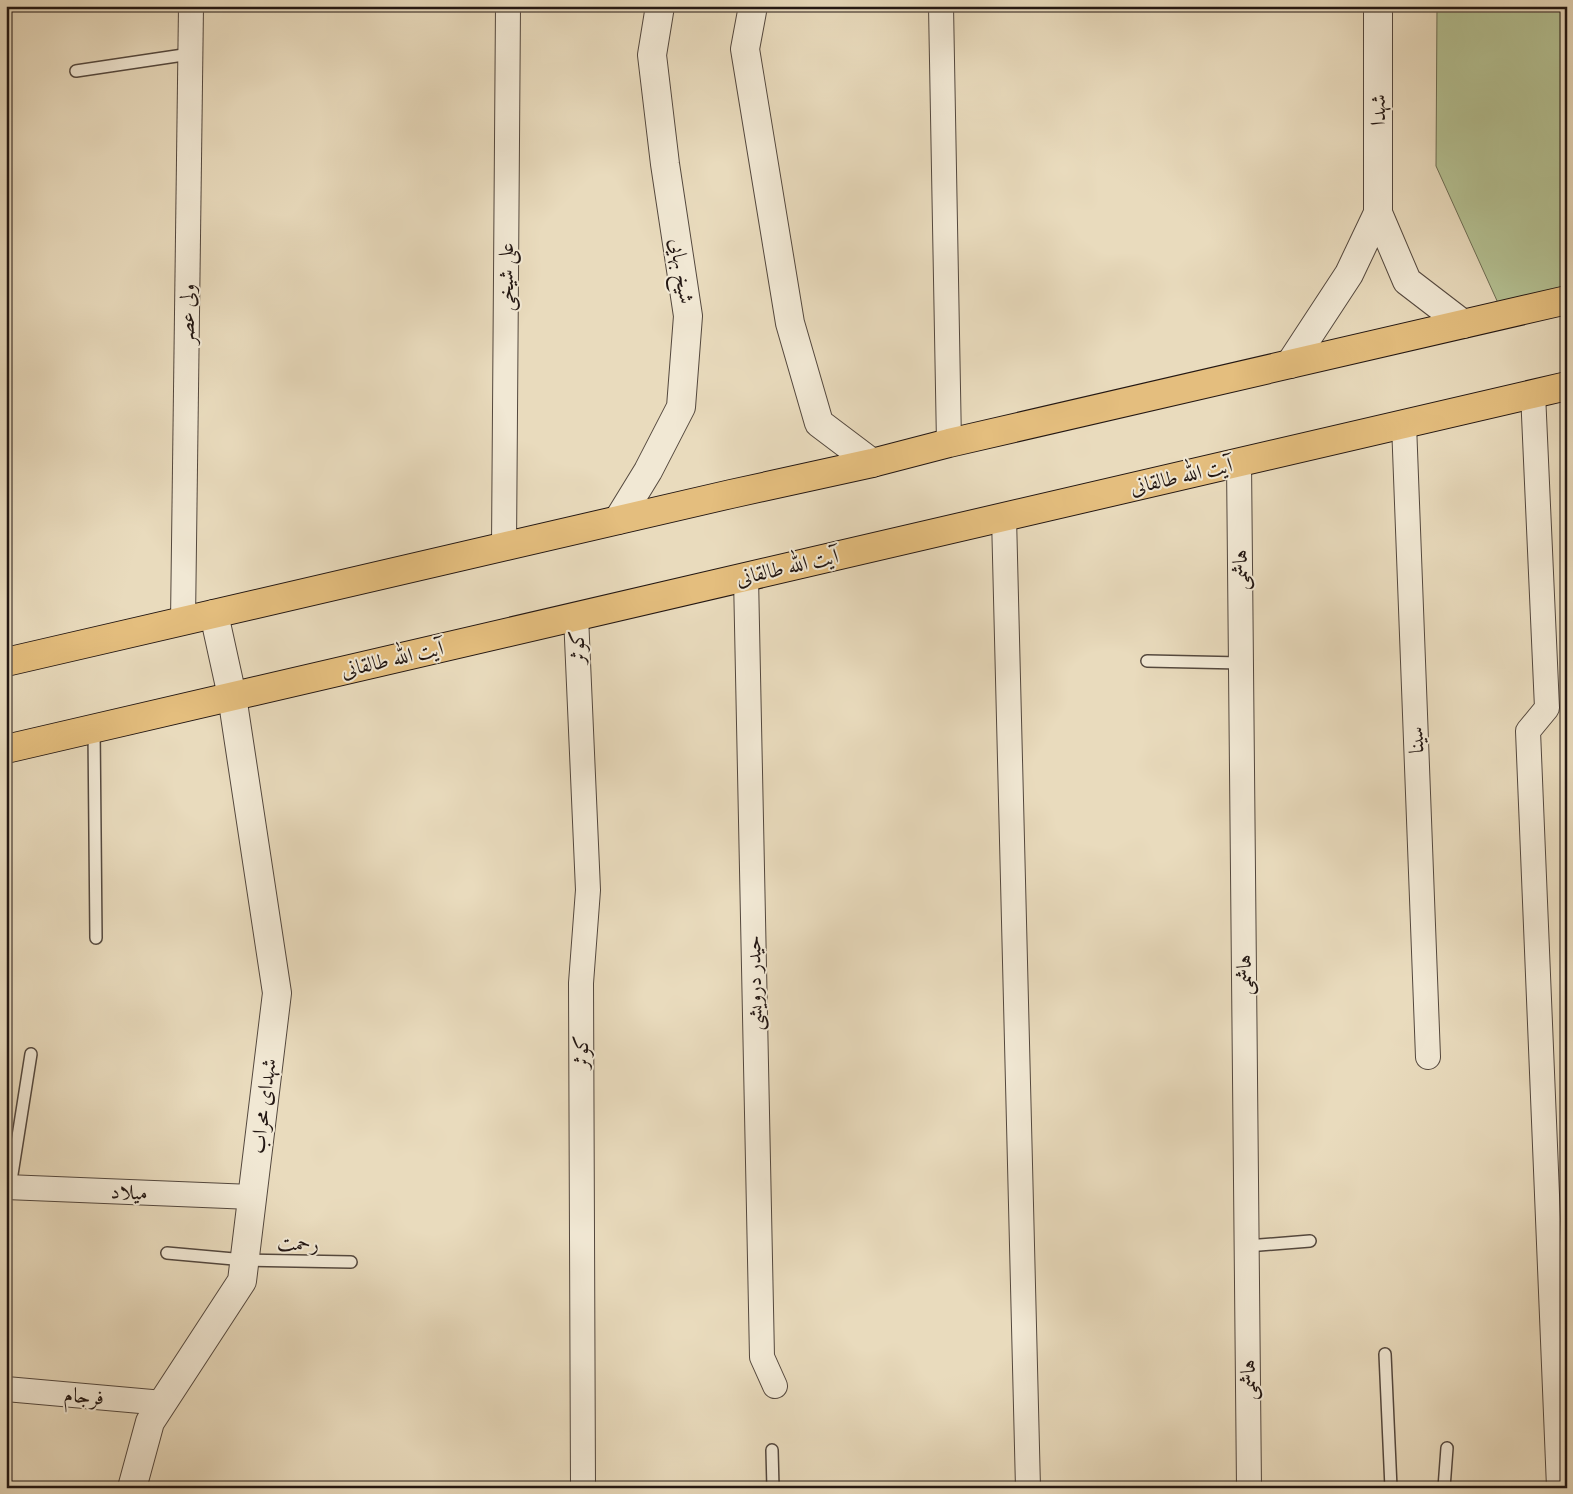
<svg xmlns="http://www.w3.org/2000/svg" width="1573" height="1494" font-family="'IM FELL DW Pica',Amiri,serif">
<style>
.green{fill:#b4c193;stroke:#6c6c53}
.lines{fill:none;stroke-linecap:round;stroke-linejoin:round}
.service-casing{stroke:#54483e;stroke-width:14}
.minor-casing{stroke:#54483e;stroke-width:26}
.tertiary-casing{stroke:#54483e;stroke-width:30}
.primary-casing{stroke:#231713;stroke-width:30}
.service{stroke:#f1e8d4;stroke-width:11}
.minor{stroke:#f1e8d4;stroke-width:24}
.tertiary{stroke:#f1e8d4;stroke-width:28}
.primary{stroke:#e4be7e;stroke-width:28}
.labels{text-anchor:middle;stroke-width:4;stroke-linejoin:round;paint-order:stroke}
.street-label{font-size:21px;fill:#231713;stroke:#f1e8d4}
</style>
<rect width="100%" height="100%" fill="#e9dbbd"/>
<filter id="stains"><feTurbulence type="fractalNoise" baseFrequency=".004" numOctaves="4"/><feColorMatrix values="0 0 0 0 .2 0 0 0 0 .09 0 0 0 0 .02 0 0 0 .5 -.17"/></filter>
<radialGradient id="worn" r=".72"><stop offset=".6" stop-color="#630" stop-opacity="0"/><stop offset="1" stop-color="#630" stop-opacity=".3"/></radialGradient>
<path class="green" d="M1437,6H1567V294L1503,314L1436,166Z"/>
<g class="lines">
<g class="service-casing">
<g id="service">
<path d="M76,71L190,54"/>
<path d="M1147,661L1241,663"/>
<path d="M94,728L96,938"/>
<path d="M10,1187L31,1054"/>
<path d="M1247,1246L1310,1241"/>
<path d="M167,1253L245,1260L351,1262"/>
<path d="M1385,1354L1391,1488"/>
<path d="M772,1450L773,1488"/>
<path d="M1444,1488L1447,1448"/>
</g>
</g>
<g class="minor-casing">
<g id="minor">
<path d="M941,6L949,443"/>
<path d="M1533,393L1547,708L1528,731L1559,1487"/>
<path d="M1404,424L1428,1057"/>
<path d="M1239,462L1249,1488"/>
<path d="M1004,517L1028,1488"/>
<path d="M504,547L508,6"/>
<path d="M746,577L762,1357L775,1386"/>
<path d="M576,616L588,890L581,983L583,1488"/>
<path d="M183,621L191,6"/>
<path d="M6,1187L252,1197"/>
<path d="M6,1389L163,1403"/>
</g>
</g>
<g class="tertiary-casing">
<g id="tertiary">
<path d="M753,6L745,49L790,323L819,423L872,463"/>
<path d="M1378,6V213"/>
<path d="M1290,364L1349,274L1378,213L1407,281L1463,324"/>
<path d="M618,520L648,471L681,407L688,316L665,164L652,55L660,6"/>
<path d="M132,1488L150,1422L242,1281L277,993L232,696L214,614"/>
</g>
</g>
<g class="primary-casing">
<g id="primary">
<path d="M6,662L731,494L872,463L949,443L1567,300"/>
<path d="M6,749L1567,386"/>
</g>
</g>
<use href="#service" class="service"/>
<use href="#minor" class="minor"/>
<use href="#tertiary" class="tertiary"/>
<use href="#primary" class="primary"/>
</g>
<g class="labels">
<g class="street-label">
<text transform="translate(1378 110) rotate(-90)" y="7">شهدا</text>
<text transform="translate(682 271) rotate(81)" y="7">شیخ بهایی</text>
<text transform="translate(506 277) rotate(-90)" y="7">علی شیخی</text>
<text transform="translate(187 314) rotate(-89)" y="7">ولی عصر</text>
<text transform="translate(1181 476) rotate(-13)" y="7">آیت الله طالقانی</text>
<text transform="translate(787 567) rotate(-13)" y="7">آیت الله طالقانی</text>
<text transform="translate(1240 570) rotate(-91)" y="7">هاشمی</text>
<text transform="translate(577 647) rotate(-92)" y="7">کوثر</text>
<text transform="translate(392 659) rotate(-13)" y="7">آیت الله طالقانی</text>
<text transform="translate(1416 740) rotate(-92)" y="7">سینا</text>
<text transform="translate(1244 975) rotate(-91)" y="7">هاشمی</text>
<text transform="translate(754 983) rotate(-91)" y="7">حیدر درویشی</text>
<text transform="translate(581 1052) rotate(-90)" y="7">کوثر</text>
<text transform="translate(263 1106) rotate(-83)" y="7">شهدای محراب</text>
<text transform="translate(129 1192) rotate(2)" y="7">میلاد</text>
<text transform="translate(298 1243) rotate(1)" y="7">رحمت</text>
<text transform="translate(1248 1380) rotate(-91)" y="7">هاشمی</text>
<text transform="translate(84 1396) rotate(5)" y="7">فرجام</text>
</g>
</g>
<rect width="1573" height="1494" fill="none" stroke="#e9dbbd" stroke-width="25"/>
<rect x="8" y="8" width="1558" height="1479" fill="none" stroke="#231713" stroke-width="2.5"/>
<rect x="12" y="12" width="1548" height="1469" fill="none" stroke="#231713"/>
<rect width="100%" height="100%" filter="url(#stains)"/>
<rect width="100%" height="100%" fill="url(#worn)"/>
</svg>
